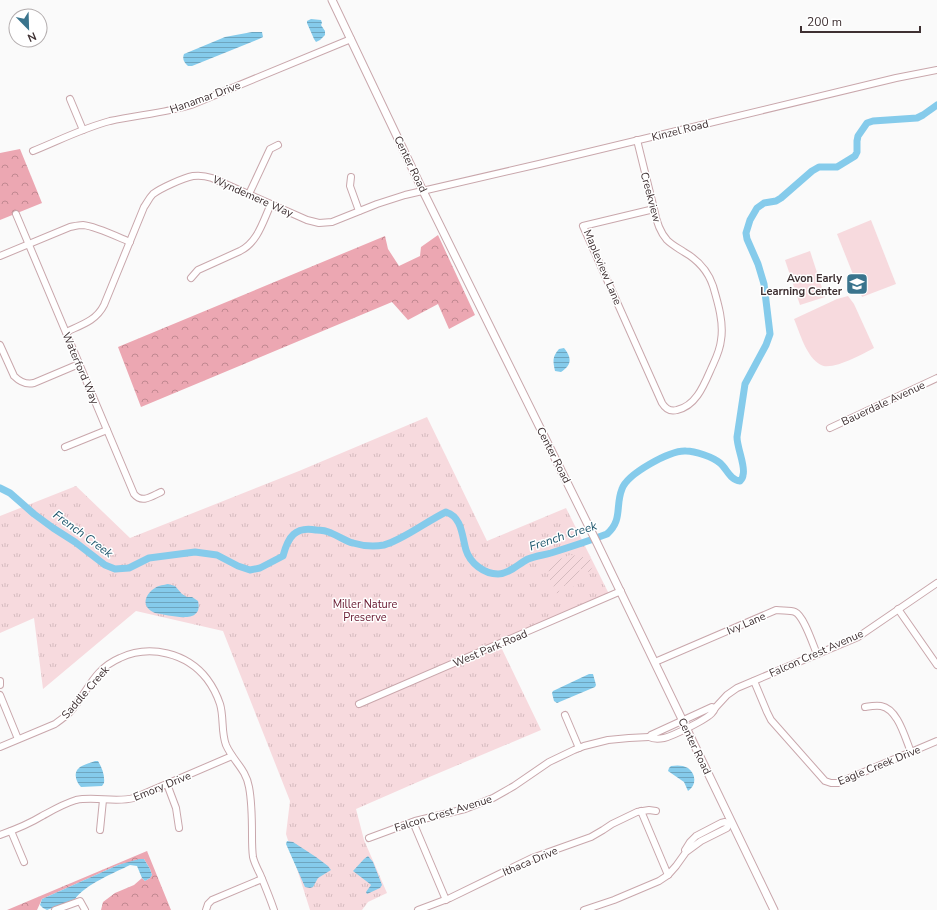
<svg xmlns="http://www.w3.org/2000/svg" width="937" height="910" font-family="'Nunito Sans',sans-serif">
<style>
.grass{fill:#f7dade}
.forest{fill:url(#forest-crowns)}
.park{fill:url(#park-tufts)}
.garden{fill:url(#garden-furrows)}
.water{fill:url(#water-rules)}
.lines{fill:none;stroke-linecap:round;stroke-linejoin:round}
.river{stroke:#85cbeb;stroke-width:7}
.minor-casing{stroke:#c9a7ac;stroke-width:8}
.major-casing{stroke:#c9a7ac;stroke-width:9}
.minor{stroke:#fff;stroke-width:6}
.major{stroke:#fff;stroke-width:7}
.labels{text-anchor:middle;stroke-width:3;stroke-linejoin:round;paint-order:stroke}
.street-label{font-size:11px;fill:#3e3032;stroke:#fff}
.poi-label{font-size:11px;font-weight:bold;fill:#3e3032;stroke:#fff;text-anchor:end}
.park-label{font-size:11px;fill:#65152d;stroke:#fff}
.water-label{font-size:12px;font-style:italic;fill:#1d556b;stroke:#fff}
</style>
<defs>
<pattern id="forest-crowns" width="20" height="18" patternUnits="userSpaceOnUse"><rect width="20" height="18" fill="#eca7b2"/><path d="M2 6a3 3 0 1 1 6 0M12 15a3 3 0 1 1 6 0" fill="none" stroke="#c18891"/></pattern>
<pattern id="park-tufts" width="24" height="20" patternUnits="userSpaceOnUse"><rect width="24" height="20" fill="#f7dade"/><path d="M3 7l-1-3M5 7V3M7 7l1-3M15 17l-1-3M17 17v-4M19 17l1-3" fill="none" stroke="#d5bbbf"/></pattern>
<pattern id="garden-furrows" width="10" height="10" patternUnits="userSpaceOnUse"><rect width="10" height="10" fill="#f7dade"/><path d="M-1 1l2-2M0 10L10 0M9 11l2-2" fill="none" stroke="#d5bbbf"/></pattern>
<pattern id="water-rules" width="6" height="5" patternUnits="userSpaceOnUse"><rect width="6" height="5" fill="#85cbeb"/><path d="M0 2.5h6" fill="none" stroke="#6ea5bf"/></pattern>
</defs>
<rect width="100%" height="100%" fill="#fafafa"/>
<g class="grass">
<path d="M871,220L896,284L862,297L837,234Z"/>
<path d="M810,251L825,297L800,305L785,260Z"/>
<path d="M848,296L854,304L874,348C863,354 832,371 821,365C806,357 800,333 794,319L837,299Z"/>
</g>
<g class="forest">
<path d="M20,149L42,203L0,220V153Z"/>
<path d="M438,235L475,315L449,329L438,304L408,320L392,302L141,407L118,347L385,236L388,249L399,266L420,256L421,247Z"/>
<path d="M147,851L171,910H101L103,902L115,893L134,885L142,878L145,881L150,878L152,875L150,869L144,859L118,865L42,899L37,910H7Z"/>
</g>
<path class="park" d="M427,417L487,541L566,508L610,596L501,647L541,730L427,778L356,809L364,840L387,893L368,902L362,910H310L286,834L290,801L223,631L136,611L43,689L34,618L0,633V516L76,486L130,538L299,471Z"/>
<path class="garden" d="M570,555C577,555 583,558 589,558L593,563L592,568L589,572L580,569L573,587L566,584L565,586L561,585L558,594L555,592L556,588L553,586V584L550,580L548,566L550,563Z"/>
<g class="water">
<path d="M311,19L321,20L322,23L321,25L325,31V35L320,40L316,42L314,39L307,23V21Z"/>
<path d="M252,32H262L263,37L259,39L192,66H188C184,62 182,59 184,54L225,37Z"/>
<path d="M564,348C572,358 572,365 561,372L555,371C553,361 552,357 559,349Z"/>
<path d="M168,584L175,586L182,594L187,597H192L198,601C204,626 169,615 155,613C141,607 144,595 155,588C159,585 164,585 168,584Z"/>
<path d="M589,674H593L596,685L595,687L557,703L554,701L552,693L553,691Z"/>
<path d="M95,761H98C102,768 105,775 104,783L102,786L81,787C76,782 73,773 79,768C82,765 90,763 95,761Z"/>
<path d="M671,766C677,765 683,765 688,768C696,774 697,785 688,791L684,782L668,771L669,768Z"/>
<path d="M287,841L293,842L316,857L328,866L331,870L318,878L313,887L310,888L305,887L286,844Z"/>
<path d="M368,856L373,862L382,885L380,888L367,894L366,892L371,885L370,884L353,871L364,859Z"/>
<path d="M139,859H144L150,869L152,875L150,878L145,881L142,878L137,866L130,865C114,873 86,884 75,899L47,910L43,908L40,905L42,899L118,865Z"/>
</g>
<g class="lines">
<path class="river" d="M0,488L10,493L34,514L53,528L75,542L105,565L115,569L129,568L149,558L195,552L217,555L238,566L250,570L260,568L283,556C288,537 295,526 316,530C321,530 327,531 331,533C339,536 345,541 353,543C363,546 374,547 384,545C403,540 427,521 446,512C462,517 462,536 466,550C470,563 484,574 498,574C509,574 518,564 528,559C535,556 544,555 551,553C570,547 589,541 607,534C623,520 615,506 622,489C627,474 670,450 686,451C695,451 713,457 720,463C727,469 730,480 740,481C742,479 743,478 743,475C746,467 737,448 737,437L745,384L766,345L770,334L764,284L758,264L747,239L746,233L750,220L757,208L764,203L776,201L781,198L812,171L819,167H837L855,156L857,152V141L858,136L867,123L873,121L917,118L923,115L937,105"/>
<g class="minor-casing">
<g id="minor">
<path d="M70,99L83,130"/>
<path d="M637,140L654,209C656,220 659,231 667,240C672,245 678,248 684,252C698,260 708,271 713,286C718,303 724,323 721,340C720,351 715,360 711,369C704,385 696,406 677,410C670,412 665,408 662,403L583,226L654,209"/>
<path d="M33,151C58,141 83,128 110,121C137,115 165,113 191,105L351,39"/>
<path d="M351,177L350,186L359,211"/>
<path d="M249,194L270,149L278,145"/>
<path d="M16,214L134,494C142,504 152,496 161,492"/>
<path d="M0,256L70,227C75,226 79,225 83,225C95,226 118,237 130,242"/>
<path d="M191,278L198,270L240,251C258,242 263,221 271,204"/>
<path d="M66,332C81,325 96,321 104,305L144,207C147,203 149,198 153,194C161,188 183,178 193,176C200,175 206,176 212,178L307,220L319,223L332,222L377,204L405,195L539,164L896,78L937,70"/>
<path d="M0,345L14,376C20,382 26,385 34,383L79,364"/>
<path d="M830,428L937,378"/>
<path d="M65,447L107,430"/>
<path d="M898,609L937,665"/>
<path d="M655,662L776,610C782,611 790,610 795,612C804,616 813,645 817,654"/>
<path d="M754,681L767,712L771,720L825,781L831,783H838L937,741"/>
<path d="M0,685V681"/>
<path d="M0,695L18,739"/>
<path d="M359,704L621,591"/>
<path d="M712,707L715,708C714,711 714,711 712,713C707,719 673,736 664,738C659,739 653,739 649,737L651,735Z"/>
<path d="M865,707C871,706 876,705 881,706C898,709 905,738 911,752"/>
<path d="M715,708L727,695L737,688L858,637L937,583"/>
<path d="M565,715L579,748"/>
<path d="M0,747L55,724C60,720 65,717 69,713C88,693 92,670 120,658C150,644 187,653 207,679C213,687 217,695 220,704C224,717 221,732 226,745C233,761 246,769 249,787C252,803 252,819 252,835C252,842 252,850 253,857C254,862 257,868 260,874C265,886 270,898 274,910"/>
<path d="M167,784L176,808L179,828"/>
<path d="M641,811L668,875"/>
<path d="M413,822L446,900"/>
<path d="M100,830L103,800"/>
<path d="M11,831L24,862"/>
<path d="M0,835C14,830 29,824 42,816C53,810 63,804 76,800C95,796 115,803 134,798L232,756"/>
<path d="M369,838L415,821L465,809L493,798L514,786L549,762L574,750L584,746L608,740L629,738L649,737"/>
<path d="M55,910L80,901L85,910"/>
<path d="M206,910L208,904L212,900L262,879"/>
<path d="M418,910L450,898L532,858L591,837L603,830L612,824L637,812L649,810L656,811"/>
<path d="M584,910L614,900L659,881L668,875L676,866L686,852L685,850L690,842L696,836L721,823L725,822L729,824L727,828L701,841L686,852"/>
</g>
</g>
<g class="major-casing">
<path id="major" d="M332,0L423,191L499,345L597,543L774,910"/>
</g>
<use href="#minor" class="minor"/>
<use href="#major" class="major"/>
</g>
<defs>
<g id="school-square" transform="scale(1.15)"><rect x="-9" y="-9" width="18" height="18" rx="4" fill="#3a748d" stroke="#fff"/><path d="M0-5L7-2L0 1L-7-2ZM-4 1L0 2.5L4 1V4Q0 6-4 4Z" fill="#fff"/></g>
</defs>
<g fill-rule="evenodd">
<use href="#school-square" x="857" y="284"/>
</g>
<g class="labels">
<g class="street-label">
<text transform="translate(205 97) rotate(-20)" y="4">Hanamar Drive</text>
<text transform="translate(680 130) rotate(-14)" y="4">Kinzel Road</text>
<text transform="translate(411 164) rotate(64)" y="4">Center Road</text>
<text transform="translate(253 196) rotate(24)" y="4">Wyndemere Way</text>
<text transform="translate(651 197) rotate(75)" y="4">Creekview</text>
<text transform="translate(603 267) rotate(67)" y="4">Mapleview Lane</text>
<text transform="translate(81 368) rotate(67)" y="4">Waterford Way</text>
<text transform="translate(883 403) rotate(-25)" y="4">Bauerdale Avenue</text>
<text transform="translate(554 455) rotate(63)" y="4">Center Road</text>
<text transform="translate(746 623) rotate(-23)" y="4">Ivy Lane</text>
<text transform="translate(490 648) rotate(-23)" y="4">West Park Road</text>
<text transform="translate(816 653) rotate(-24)" y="4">Falcon Crest Avenue</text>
<text transform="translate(85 692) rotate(-49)" y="4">Saddle Creek</text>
<text transform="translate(695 746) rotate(64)" y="4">Center Road</text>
<text transform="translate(879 765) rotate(-22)" y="4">Eagle Creek Drive</text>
<text transform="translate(162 786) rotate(-22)" y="4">Emory Drive</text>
<text transform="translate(443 813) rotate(-17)" y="4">Falcon Crest Avenue</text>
<text transform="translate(530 861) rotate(-23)" y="4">Ithaca Drive</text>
</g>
<g class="poi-label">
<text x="842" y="282">Avon Early<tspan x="842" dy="13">Learning Center</tspan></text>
</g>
<g class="park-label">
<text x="365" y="608">Miller Nature<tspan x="365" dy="13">Preserve</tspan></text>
</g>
<g class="water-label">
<text transform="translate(83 534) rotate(36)" y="4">French Creek</text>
<text transform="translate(563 536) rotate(-18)" y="4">French Creek</text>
</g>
</g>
<g transform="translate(28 28) rotate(157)"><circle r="19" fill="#ffffff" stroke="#b2acad"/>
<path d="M0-3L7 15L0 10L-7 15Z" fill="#3a748d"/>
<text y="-6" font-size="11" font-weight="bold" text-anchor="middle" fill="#3e3032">N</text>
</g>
<path d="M801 26v6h119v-6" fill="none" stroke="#3e3032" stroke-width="2"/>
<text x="807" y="26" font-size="12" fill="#3e3032" stroke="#ffffff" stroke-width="3" paint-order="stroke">200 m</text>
</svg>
